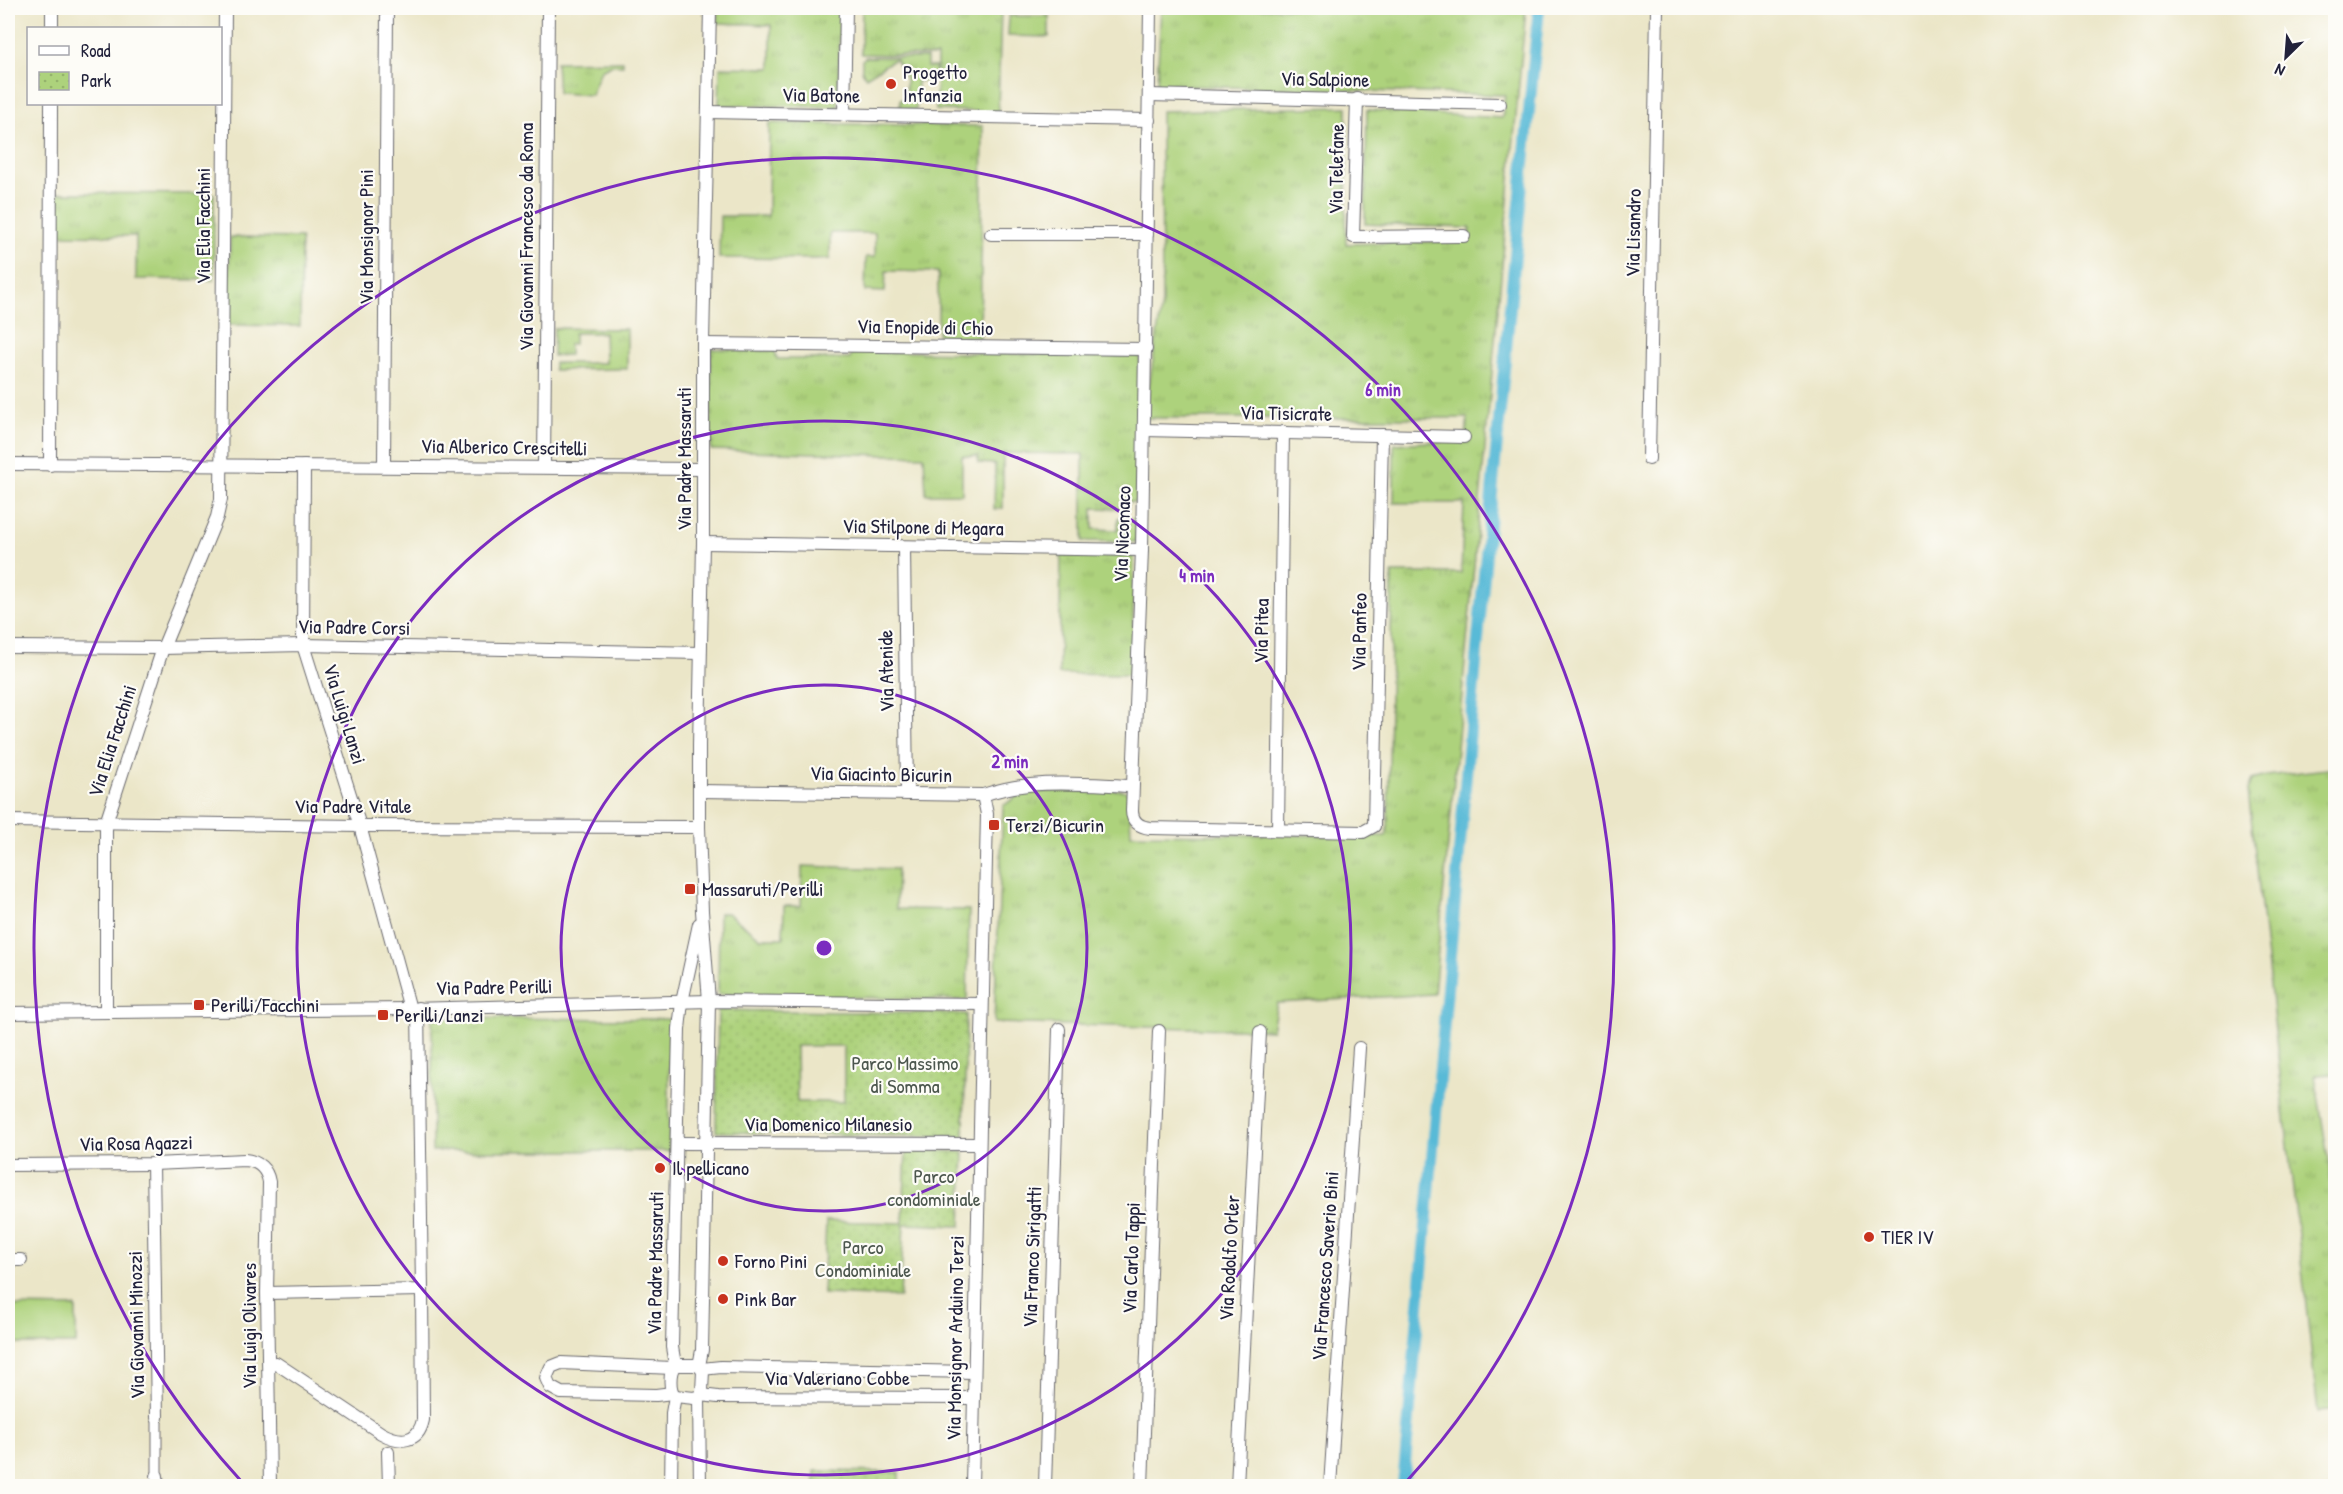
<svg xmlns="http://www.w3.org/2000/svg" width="2343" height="1494" font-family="'Patrick Hand',sans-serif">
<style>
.grass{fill:url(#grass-tufts);stroke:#687a5c;stroke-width:1.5}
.park{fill:url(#park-dots);stroke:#687a5c;stroke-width:1.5;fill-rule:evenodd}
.pitch{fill:#add27c;stroke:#687a5c;stroke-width:1.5}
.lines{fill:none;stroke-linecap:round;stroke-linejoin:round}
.canal{stroke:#58bad7;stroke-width:12}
.pedestrian-casing{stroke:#68676c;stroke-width:11}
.minor-casing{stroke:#68676c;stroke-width:14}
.pedestrian{stroke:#fff;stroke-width:9}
.minor{stroke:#fff;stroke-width:12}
.ring{fill:none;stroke:#7b2cbf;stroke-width:3}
.poi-dot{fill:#c8321e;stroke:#fdfcf7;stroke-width:2}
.labels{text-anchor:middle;stroke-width:4.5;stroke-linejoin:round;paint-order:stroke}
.poi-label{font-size:20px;fill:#22223b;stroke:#fdfcf7;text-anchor:start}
.street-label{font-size:20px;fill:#22223b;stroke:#fdfcf7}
.park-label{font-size:20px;fill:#4c574e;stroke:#fdfcf7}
.centre{fill:#7b2cbf;stroke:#fdfcf7;stroke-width:3}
.ring-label{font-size:18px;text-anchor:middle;font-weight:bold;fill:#7b2cbf;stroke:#fdfcf7;stroke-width:4.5;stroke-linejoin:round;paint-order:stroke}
</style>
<defs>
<pattern id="grass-tufts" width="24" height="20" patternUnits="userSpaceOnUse" patternTransform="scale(1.5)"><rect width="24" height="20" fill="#add27c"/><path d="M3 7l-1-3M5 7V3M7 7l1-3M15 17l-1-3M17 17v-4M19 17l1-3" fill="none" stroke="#95b46c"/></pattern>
<pattern id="park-dots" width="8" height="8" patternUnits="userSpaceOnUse" patternTransform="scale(1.5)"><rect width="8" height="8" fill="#add27c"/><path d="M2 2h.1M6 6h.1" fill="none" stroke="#95b46c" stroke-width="1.8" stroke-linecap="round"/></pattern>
</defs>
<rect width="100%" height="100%" fill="#fdfcf7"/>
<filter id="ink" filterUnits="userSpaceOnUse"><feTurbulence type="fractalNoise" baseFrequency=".0167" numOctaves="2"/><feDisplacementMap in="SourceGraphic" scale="12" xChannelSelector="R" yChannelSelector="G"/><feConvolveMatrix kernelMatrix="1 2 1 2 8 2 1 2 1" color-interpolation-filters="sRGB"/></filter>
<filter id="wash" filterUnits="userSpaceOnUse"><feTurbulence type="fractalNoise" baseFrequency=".008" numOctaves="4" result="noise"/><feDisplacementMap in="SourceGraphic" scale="24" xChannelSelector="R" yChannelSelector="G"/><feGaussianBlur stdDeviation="1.35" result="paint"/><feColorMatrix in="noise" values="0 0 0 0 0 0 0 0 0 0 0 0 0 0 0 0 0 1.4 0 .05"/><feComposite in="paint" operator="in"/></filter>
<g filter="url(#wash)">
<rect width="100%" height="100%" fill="#ebe6c8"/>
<g class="grass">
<path d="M719,8H840L838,107L719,105L720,67L771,68V25L718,23Z"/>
<path d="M862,8H1001L998,112L936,110L937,56L861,54Z"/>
<path d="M1161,8H1526L1434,994L1277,1003L1272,1030L994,1023L1003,806L1024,792L1123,790L1129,794L1131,834L1386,836L1388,828L1392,573H1461L1464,503H1394V444L1465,440L1468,418H1144L1162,303L1161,111L1347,107L1346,244L1470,241V228L1365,224L1367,110L1502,118L1505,95L1157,85Z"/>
<path d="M866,57L927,58V67H935V81H917L916,110L900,109V100L906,99V78L895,59L866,77L862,71V60Z"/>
<path d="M623,61V65H611L601,70L591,95L558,93L556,62Z"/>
<path d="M769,123L983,126L980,338L938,337V272L886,271L885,292L865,291L866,257H875V233H830V259L719,258L720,216H768Z"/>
<path d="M58,193L214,194V280L136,279V236L58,235Z"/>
<path d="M230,237L301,238L300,326L228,325Z"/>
<path d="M554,328L627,329V369L554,370V363H605L604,333H574V344H569V355L553,356Z"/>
<path d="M711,349L775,351L777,359H850L853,351L1140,356L1136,502H1128L1127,509L1093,508V529L1118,530V518L1136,519V542L1083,541V454L1003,453V508L994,509L995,464L978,463V456H962V494H926L924,456L711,450Z"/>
<path d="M1061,555L1134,556L1132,675L1059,674Z"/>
<path d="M2335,768V1074L2315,1075L2335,1204L2336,1410L2318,1412L2248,790L2252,780L2267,776Z"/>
<path d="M802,866L897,869L896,909L969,910L967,1000L718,994L719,913H727L761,938H783L784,906H801Z"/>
<path d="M432,1018L669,1019V1151H432Z"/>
</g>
<g class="park">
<path d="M718,1010L966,1014L964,1137L716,1132ZM796,1046H844V1102H797Z"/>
<path d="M906,1150L964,1152L961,1226L904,1224L900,1297L823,1294L826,1221L903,1223Z"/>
<path d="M815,1471L899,1472V1486H815Z"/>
</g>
<g class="pitch">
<path d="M1009,16H1049V37L1008,36Z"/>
<path d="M8,1306L76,1307V1344H8Z"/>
</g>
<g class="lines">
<path class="canal" d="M1403,1486L1480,617L1539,8"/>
</g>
</g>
<g filter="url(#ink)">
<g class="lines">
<g class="pedestrian-casing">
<path id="pedestrian" d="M157,1418V1476"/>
</g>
<g class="minor-casing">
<g id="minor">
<path d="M1150,8L1142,550L1132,811C1132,822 1140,827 1150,828L1363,832L1374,826L1382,435"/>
<path d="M52,28V8"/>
<path d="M1149,95L1500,104"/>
<path d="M1357,99L1353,237L1464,236"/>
<path d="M709,112L1149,120"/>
<path d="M844,115L846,8"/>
<path d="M991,234H1147"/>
<path d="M703,344L1146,349"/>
<path d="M1144,430L1464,437"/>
<path d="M1649,459L1657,8"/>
<path d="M8,464L703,469"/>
<path d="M50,465L51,104"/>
<path d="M304,466L303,645L360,826L410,1009"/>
<path d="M384,466L387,8"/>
<path d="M544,467L548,8"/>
<path d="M703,543L1142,550"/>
<path d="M904,547L907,794"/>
<path d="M8,647L163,648L303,645L700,653"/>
<path d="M699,791L983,795C1031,778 1082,784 1132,786"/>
<path d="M8,821L360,826L699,827"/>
<path d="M1278,830L1283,432"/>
<path d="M106,1012V823L163,648L217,517L221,499L225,8"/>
<path d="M8,1013L410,1009L709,1001L982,1004"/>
<path d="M677,1143L979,1144"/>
<path d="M153,1164L157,1418"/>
<path d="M8,1165L153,1164L245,1160C258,1161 267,1169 269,1182L267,1293L270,1486"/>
<path d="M8,1260H21"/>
<path d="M267,1293L422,1290L418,1008"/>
<path d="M276,1363L381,1433C399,1443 418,1444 423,1420L422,1290"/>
<path d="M675,1365L672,1347L679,1029L682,1002L699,924"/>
<path d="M699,1366L702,1350L709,1001L702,911L699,827V745L703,543V344L710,8"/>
<path d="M702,1369L721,1367L974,1372"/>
<path d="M672,1393L656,1395L561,1393L550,1387L546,1378L551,1367L561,1363L672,1368"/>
<path d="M701,1395L718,1397L973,1398"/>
<path d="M675,1396L694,1398L700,1396L702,1391L703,1371L698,1365H675"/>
<path d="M675,1396C669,1390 669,1372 675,1365"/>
<path d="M699,1397L700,1486"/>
<path d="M388,1452L389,1486"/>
<path d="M157,1476L158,1486"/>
<path d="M671,1486L672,1413L675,1396"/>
<path d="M972,1486L987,814L983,795"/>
<path d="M1045,1486L1059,1029"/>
<path d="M1142,1486L1159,1031"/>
<path d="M1237,1486L1260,1032"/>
<path d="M1330,1486L1359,1048"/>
</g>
</g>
<use href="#pedestrian" class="pedestrian"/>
<use href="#minor" class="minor"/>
</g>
</g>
<g class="ring">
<circle cx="824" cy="948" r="263"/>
<circle cx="824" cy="948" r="527"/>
<path d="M242 1482A790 790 0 1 1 1406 1482"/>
</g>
<g class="poi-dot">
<circle cx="891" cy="84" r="6"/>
<rect x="988" y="819" width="12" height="12" rx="3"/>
<rect x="684" y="883" width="12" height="12" rx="3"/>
<rect x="193" y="999" width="12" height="12" rx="3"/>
<rect x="377" y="1009" width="12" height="12" rx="3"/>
<circle cx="660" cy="1168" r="6"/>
<circle cx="1869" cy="1237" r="6"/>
<circle cx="723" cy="1261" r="6"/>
<circle cx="723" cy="1299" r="6"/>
</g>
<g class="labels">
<g class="poi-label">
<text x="903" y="79">Progetto<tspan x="903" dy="23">Infanzia</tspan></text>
<text x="1006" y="832">Terzi/Bicurin</text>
<text x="702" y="896">Massaruti/Perilli</text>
<text x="211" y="1012">Perilli/Facchini</text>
<text x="395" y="1022">Perilli/Lanzi</text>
<text x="672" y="1175">Il pellicano</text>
<text x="1881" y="1244">TIER IV</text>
<text x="735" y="1268">Forno Pini</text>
<text x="735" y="1306">Pink Bar</text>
</g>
<g class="street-label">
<text transform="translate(1325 79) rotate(1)" y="7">Via Salpione</text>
<text transform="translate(821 95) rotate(1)" y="7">Via Batone</text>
<text transform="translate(1336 169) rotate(-89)" y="7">Via Telefane</text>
<text transform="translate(203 226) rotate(-90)" y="7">Via Elia Facchini</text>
<text transform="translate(1633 233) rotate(-89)" y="7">Via Lisandro</text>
<text transform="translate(366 237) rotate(-90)" y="7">Via Monsignor Pini</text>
<text transform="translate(526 237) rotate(-90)" y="7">Via Giovanni Francesco da Roma</text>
<text transform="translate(925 327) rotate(1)" y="7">Via Enopide di Chio</text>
<text transform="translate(1286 413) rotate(1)" y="7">Via Tisicrate</text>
<text transform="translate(504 447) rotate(1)" y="7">Via Alberico Crescitelli</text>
<text transform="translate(684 459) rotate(-90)" y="7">Via Padre Massaruti</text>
<text transform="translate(923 527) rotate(1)" y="7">Via Stilpone di Megara</text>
<text transform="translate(1122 534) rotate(-88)" y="7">Via Nicomaco</text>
<text transform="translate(354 627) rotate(1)" y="7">Via Padre Corsi</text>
<text transform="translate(1261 631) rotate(-89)" y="7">Via Pitea</text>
<text transform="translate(1359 632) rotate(-89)" y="7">Via Panfeo</text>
<text transform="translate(886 671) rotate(-91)" y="7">Via Atenide</text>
<text transform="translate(345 714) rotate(73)" y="7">Via Luigi Lanzi</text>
<text transform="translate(112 741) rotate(-72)" y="7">Via Elia Facchini</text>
<text transform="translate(881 774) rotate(1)" y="7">Via Giacinto Bicurin</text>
<text x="353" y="813">Via Padre Vitale</text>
<text transform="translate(494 987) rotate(-1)" y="7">Via Padre Perilli</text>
<text x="828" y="1131">Via Domenico Milanesio</text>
<text transform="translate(136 1143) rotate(-1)" y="7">Via Rosa Agazzi</text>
<text transform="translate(1032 1257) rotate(-88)" y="7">Via Franco Sirigatti</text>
<text transform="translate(1131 1258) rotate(-88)" y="7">Via Carlo Tappi</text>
<text transform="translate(1229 1258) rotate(-87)" y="7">Via Rodolfo Orler</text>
<text transform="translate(655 1263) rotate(-89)" y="7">Via Padre Massaruti</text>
<text transform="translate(1325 1266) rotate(-86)" y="7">Via Francesco Saverio Bini</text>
<text transform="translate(136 1325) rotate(-91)" y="7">Via Giovanni Minozzi</text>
<text transform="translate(249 1326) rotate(-90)" y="7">Via Luigi Olivares</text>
<text transform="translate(955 1338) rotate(-89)" y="7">Via Monsignor Arduino Terzi</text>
<text x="837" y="1385">Via Valeriano Cobbe</text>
</g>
<g class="park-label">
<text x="905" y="1070">Parco Massimo<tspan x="905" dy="23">di Somma</tspan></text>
<text x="934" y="1183">Parco<tspan x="934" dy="23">condominiale</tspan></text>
<text x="863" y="1254">Parco<tspan x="863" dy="23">Condominiale</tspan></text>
</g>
</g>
<circle cx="824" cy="948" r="9" class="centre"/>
<g class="ring-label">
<text x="1383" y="396">6 min</text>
<text x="1197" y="582">4 min</text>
<text x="1010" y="768">2 min</text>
</g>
<rect width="2343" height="1494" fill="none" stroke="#fdfcf7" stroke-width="30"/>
<rect x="27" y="27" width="195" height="78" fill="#fdfcf7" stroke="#a5a5ac" stroke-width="1.5"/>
<rect x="39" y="46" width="30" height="9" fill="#ffffff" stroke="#a5a5ac" stroke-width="1.5"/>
<text x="81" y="57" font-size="18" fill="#22223b">Road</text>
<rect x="39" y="72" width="30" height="18" fill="url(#park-dots)" stroke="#a5a5ac" stroke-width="1.5"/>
<text x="81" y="87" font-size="18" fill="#22223b">Park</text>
<g transform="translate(2286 57) rotate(205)" stroke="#fdfcf7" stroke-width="4.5" paint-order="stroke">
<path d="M0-4.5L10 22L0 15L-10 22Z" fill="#22223b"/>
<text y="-9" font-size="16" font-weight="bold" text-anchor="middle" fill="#22223b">N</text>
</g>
</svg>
